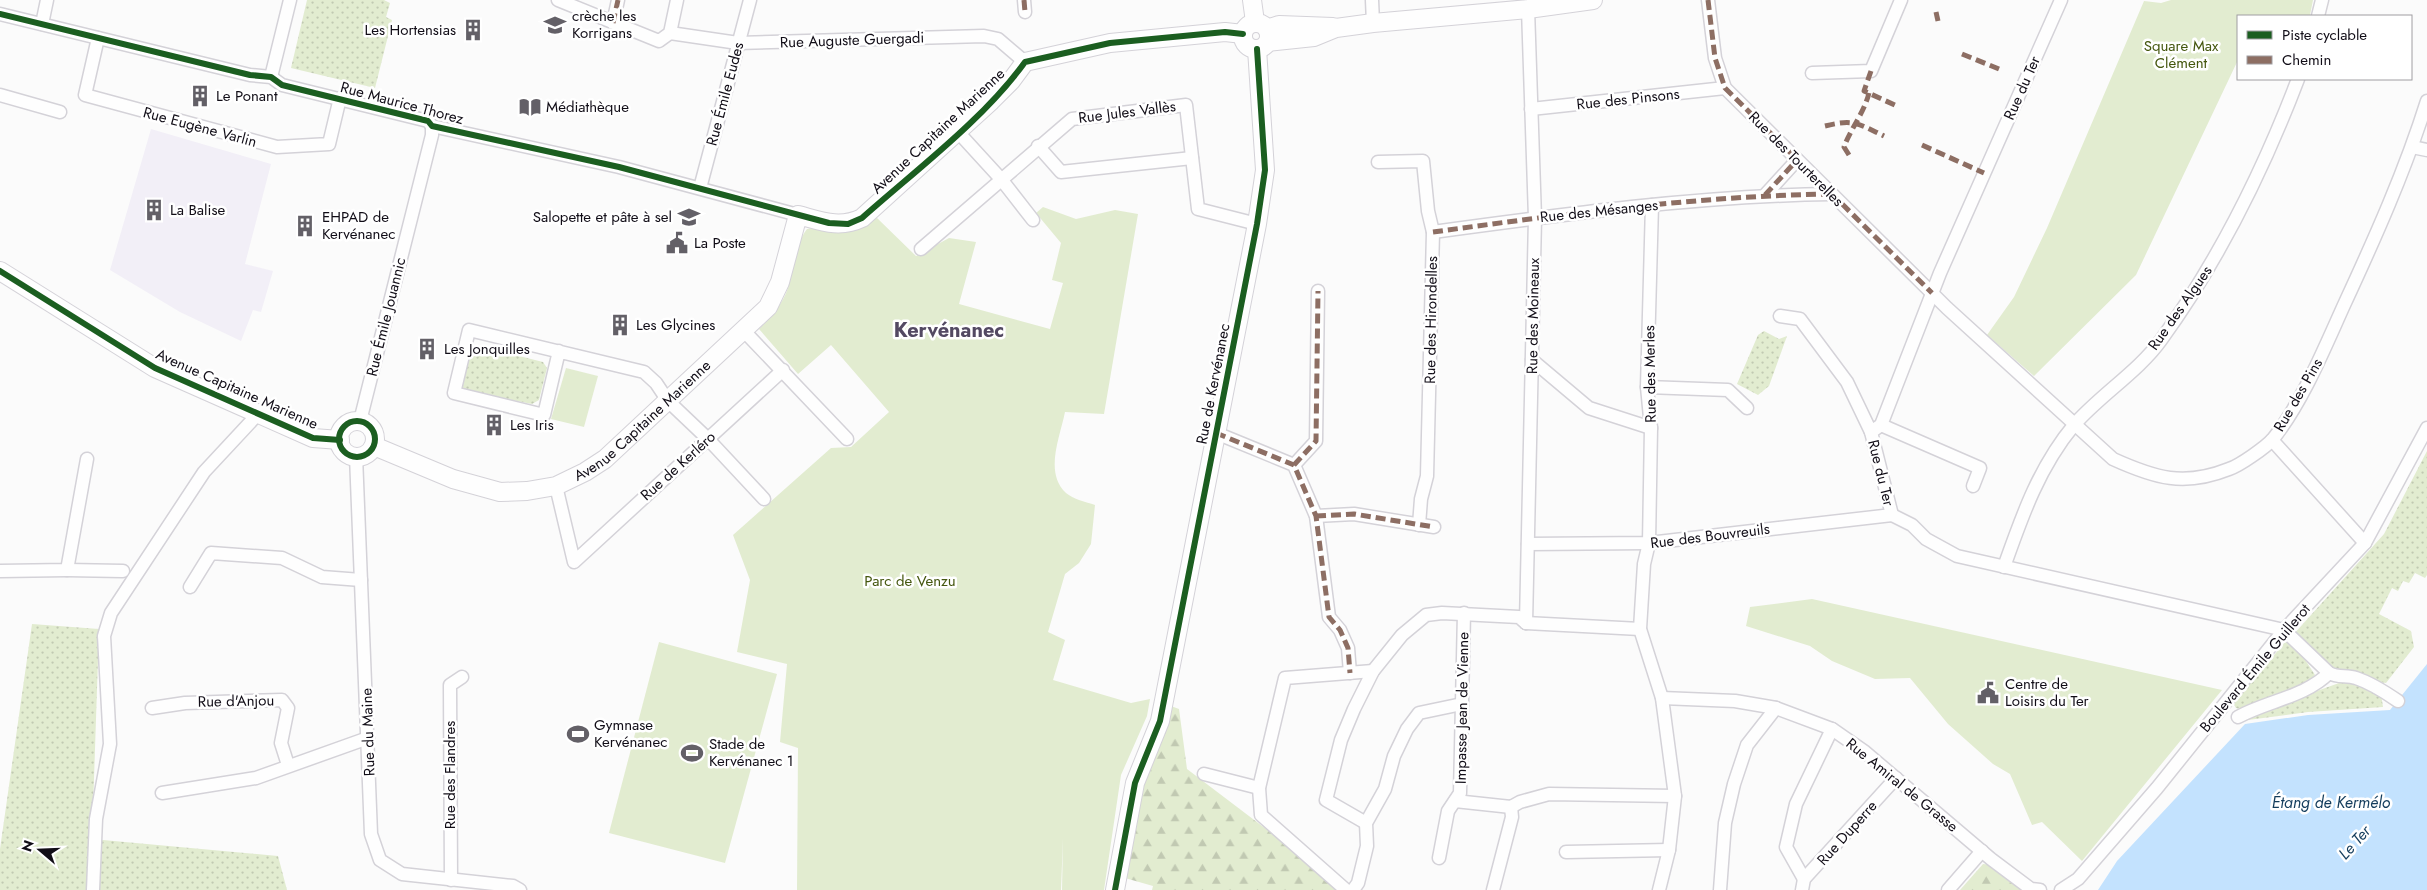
<svg xmlns="http://www.w3.org/2000/svg" width="2427" height="890" font-family="Jost,sans-serif">
<style>
.built{fill:#f2eff7}
.grass{fill:url(#grass-dots)}
.forest{fill:url(#forest-firs)}
.park{fill:#e2ecd0}
.water{fill:#c3e2fe}
.lines{fill:none;stroke-linecap:round;stroke-linejoin:round}
.street-casing{stroke:#d4d2d8;stroke-width:15}
.secondary-casing{stroke:#d4d2d8;stroke-width:20}
.street{stroke:#fefefe;stroke-width:12}
.secondary{stroke:#fefefe;stroke-width:18}
.quiet{stroke:#8d6e63;stroke-width:5;stroke-dasharray:10 5;stroke-linecap:butt}
.cycleway-casing{stroke:#fff;stroke-width:9}
.cycleway{stroke:#1b5e20;stroke-width:6}
.labels{text-anchor:middle;stroke-width:5;stroke-linejoin:round;paint-order:stroke}
.poi-label{font-size:15px;fill:#110d17;stroke:#fff;text-anchor:start}
.street-label{font-size:15px;fill:#110d17;stroke:#fff}
.park-label{font-size:15px;fill:#45570f;stroke:#fff}
.water-label{font-size:16px;font-style:italic;fill:#133c5c;stroke:#fff}
.district-label{font-size:20px;font-weight:bold;fill:#534962;stroke:#fff}
</style>
<defs>
<pattern id="grass-dots" width="8" height="8" patternUnits="userSpaceOnUse" patternTransform="scale(1.25)"><rect width="8" height="8" fill="#e2ecd0"/><path d="M2 2h.1M6 6h.1" fill="none" stroke="#c1c9b2" stroke-width="1.8" stroke-linecap="round"/></pattern>
<pattern id="forest-firs" width="22" height="20" patternUnits="userSpaceOnUse" patternTransform="scale(1.25)"><rect width="22" height="20" fill="#e2ecd0"/><path d="M5 1l3.5 6h-7zM16 11l3.5 6h-7z" fill="#c1c9b2"/></pattern>
</defs>
<rect width="100%" height="100%" fill="#fbfbfb"/>
<path class="built" d="M151,129L271,164L245,264L273,271L261,312L253,310L241,341L180,312L110,270Z"/>
<g class="grass">
<path d="M307,0H384L390,3L386,17L392,20L375,88L291,68Z"/>
<path d="M1764,331L1779,339L1787,336L1769,386L1758,395L1737,384L1758,335Z"/>
<path d="M475,345L543,362L547,368L539,400L532,404L462,390L471,347Z"/>
<path d="M2427,451V575L2425,578L2415,573L2409,583L2403,581L2398,591L2392,588L2379,614L2411,631L2414,647L2386,683L2371,681L2351,670L2336,673L2293,635L2384,534Z"/>
<path d="M32,624L99,629L92,839L278,856L287,890H0V849Z"/>
<path d="M2286,641L2304,658L2315,675L2306,684L2243,710L2236,708L2233,703Z"/>
<path d="M2350,679L2381,694L2383,707L2308,712L2248,720L2254,714Z"/>
</g>
<g class="forest">
<path d="M1171,706L1179,709L1187,769L1286,844L1338,890H1152L1153,886L1125,878L1143,787Z"/>
<path d="M1983,864L1992,865L2022,890H1960Z"/>
</g>
<g class="park">
<path d="M2171,0H2313L2310,15L2238,16V60L2136,275L2034,376L1987,335L2014,297L2047,228L2144,1L2161,3Z"/>
<path d="M1043,207L1076,219L1115,210L1138,214L1104,414L1065,412C1060,437 1044,473 1066,493C1073,499 1086,502 1095,505L1091,544L1079,563L1065,574L1048,632L1065,640L1053,680L1131,703L1150,699L1147,716L1121,775L1104,890H1062L1063,838L1061,890H797L798,748L780,742L787,664L737,652L750,580L733,535L831,448L851,447L889,412L831,345L798,374L759,329C771,317 782,305 788,288C794,269 794,246 807,229C818,227 827,232 839,232C853,233 864,224 876,217L916,256L949,238L976,242L959,304L1050,329L1063,283L1052,280L1061,243L1036,213Z"/>
<path d="M566,368L598,376L584,427L551,419Z"/>
<path d="M1812,599L2222,690L2082,861L2042,822L2032,825L2010,774L1993,764L1948,724L1910,678L1875,679L1832,661L1810,646L1746,626L1750,607Z"/>
<path d="M659,642L777,674L725,863L609,833Z"/>
</g>
<path class="water" d="M2427,664V890H2098L2117,861L2245,724L2308,715L2390,710Z"/>
<g class="lines">
<g class="street-casing">
<g id="street">
<path d="M558,0L659,41L670,33L677,0"/>
<path d="M1024,0L1025,12"/>
<path d="M1372,0L1373,23"/>
<path d="M1708,0L1715,58L1725,88L1947,308L2113,459C2155,478 2184,487 2229,469C2239,466 2266,447 2273,439C2303,401 2324,349 2344,305C2375,238 2405,171 2427,101"/>
<path d="M0,14L250,75L271,77L282,85L428,121L432,126L619,167L798,215"/>
<path d="M2318,16L2322,0"/>
<path d="M613,23L618,0"/>
<path d="M42,24L47,0"/>
<path d="M670,33L738,43L984,36L998,39L1025,62"/>
<path d="M98,38L85,95L277,147L329,144L340,98"/>
<path d="M1812,73L1871,71L1901,0"/>
<path d="M271,77L290,0"/>
<path d="M0,95L60,112"/>
<path d="M1531,109L1725,88"/>
<path d="M958,132L1001,179L1033,220"/>
<path d="M1038,146L1061,172L1192,158"/>
<path d="M2412,147L2427,150"/>
<path d="M1378,162L1423,161L1428,211L1433,232L1427,476L1421,499L1419,525"/>
<path d="M700,188L750,0"/>
<path d="M1765,195L1797,160"/>
<path d="M1652,205L1647,387L1651,428L1649,543L1644,564L1640,629L1662,698L1675,796L1669,850L1659,890"/>
<path d="M1433,232C1565,214 1698,196 1831,194"/>
<path d="M921,249L1072,119L1186,105L1198,209L1257,224"/>
<path d="M1780,316L1800,319L1847,382L1871,432"/>
<path d="M744,331L847,439"/>
<path d="M559,351L544,415L454,393L469,330L644,372L656,383L668,401L708,439L764,499"/>
<path d="M1532,360L1589,408L1651,428"/>
<path d="M1647,387L1728,390L1747,408"/>
<path d="M360,421L432,135V126"/>
<path d="M1881,425L1980,468L1973,486"/>
<path d="M1216,433L1294,465L1316,516L1329,617L1340,630L1348,648L1350,673"/>
<path d="M2272,440L2365,543"/>
<path d="M356,456L371,834L380,860L402,874L513,886L520,890"/>
<path d="M1294,465L1316,441L1318,291"/>
<path d="M556,486L574,562L783,370"/>
<path d="M1892,515L1871,432L1881,425L1940,273L2061,0"/>
<path d="M1892,515L1912,525L1926,539L1957,556L2284,630L2329,673C2338,678 2346,675 2356,678C2371,683 2385,692 2398,701"/>
<path d="M1316,516L1354,514L1434,527"/>
<path d="M1528,544L1649,543L1892,515"/>
<path d="M2004,567C2022,516 2039,467 2074,425C2099,396 2139,371 2161,340C2219,260 2263,171 2298,79"/>
<path d="M67,570L123,571"/>
<path d="M0,571L67,570L87,459"/>
<path d="M190,587L211,553L282,558L322,577L361,580"/>
<path d="M1526,623L1535,218L1528,9"/>
<path d="M1526,623L1640,629"/>
<path d="M1662,698L1735,701L1776,708L1832,729L1865,752L1991,859L2031,889L2040,890"/>
<path d="M152,708L185,703L282,700L288,708L281,743L288,765"/>
<path d="M2238,717C2267,701 2305,697 2329,673"/>
<path d="M1204,774L1259,788"/>
<path d="M162,793L256,778L368,738"/>
<path d="M1455,801L1511,807L1520,802L1549,794L1675,796"/>
<path d="M1366,823L1326,800L1341,740L1354,709L1373,671L1402,635L1426,615L1442,613L1519,617L1526,623"/>
<path d="M1566,852L1669,850"/>
<path d="M1439,858L1448,811L1460,793L1464,613"/>
<path d="M1804,879L1786,847L1796,804L1832,729"/>
<path d="M451,880L450,685L462,677"/>
<path d="M93,890L96,819L110,744L104,636L111,613L204,472L257,415"/>
<path d="M1346,890L1261,815L1259,788L1285,678L1373,671"/>
<path d="M1353,890L1358,883L1367,846L1366,823L1385,789L1394,756L1407,729L1419,713L1462,704"/>
<path d="M1493,890L1512,817L1511,807"/>
<path d="M1720,890L1725,823L1734,784L1747,745L1776,708"/>
<path d="M1802,890L1804,879L1896,778"/>
<path d="M1948,890L1982,851"/>
<path d="M2061,890L2078,879L2157,788L2284,630L2365,543L2427,428"/>
</g>
</g>
<g class="secondary-casing">
<g id="secondary">
<path d="M1252,0L1255,22"/>
<circle cx="1256" cy="36" r="13"/>
<path d="M1267,29L1279,25L1333,27"/>
<path d="M1268,42L1314,37L1336,28L1373,23L1528,9L1593,0"/>
<path d="M0,271L155,368L313,438L340,440"/>
<circle cx="357" cy="439" r="18"/>
<path id="s1" d="M374,446L453,479L500,492L527,491L556,486L585,472L605,459L768,307L780,282L798,215C821,221 839,229 862,218L991,101L1011,81L1025,62L1110,43L1225,32L1243,34"/>
<path d="M1115,890L1135,783L1160,721L1257,224L1265,170L1257,49"/>
</g>
</g>
<use href="#street" class="street"/>
<use href="#secondary" class="secondary"/>
<g class="quiet">
<path d="M1024,0L1025,12"/>
<path d="M1708,0L1715,58L1725,88L1932,293"/>
<path d="M1936,12L1938,21"/>
<path d="M613,23L618,0"/>
<path d="M1962,54L1999,69"/>
<path d="M1871,71L1864,91L1897,106"/>
<path d="M1825,126C1854,119 1857,123 1884,136"/>
<path d="M1922,145L1984,173"/>
<path d="M1849,155L1844,147C1851,128 1864,113 1869,93"/>
<path d="M1765,195L1797,160"/>
<path d="M1433,232C1565,214 1698,196 1831,194"/>
<path d="M1216,433L1294,465L1316,516L1329,617L1340,630L1348,648L1350,673"/>
<path d="M1294,465L1316,441L1318,291"/>
<path d="M1316,516L1354,514L1434,527"/>
</g>
<g class="cycleway-casing">
<g id="cycleway">
<path d="M0,14L250,75L271,77L282,85L428,121L432,126L619,167L829,223L848,224L862,218C916,170 983,120 1025,62L1110,43L1225,32L1243,34"/>
<path d="M0,271L155,368L313,438L340,440"/>
<circle cx="357" cy="439" r="18"/>
<path d="M1115,890L1135,783L1160,721L1257,224L1265,170L1257,49"/>
</g>
</g>
<use href="#cycleway" class="cycleway"/>
</g>
<defs>
<g id="school-bare" transform="scale(1.725)"><path d="M0-5L7-2L0 1L-7-2ZM-4 1L0 2.5L4 1V4Q0 6-4 4Z" fill="#636067" stroke="#fff" stroke-width="2.5" paint-order="stroke"/></g>
<g id="building-bare" transform="scale(1.725)"><path d="M-4-6H4V6H1V3H-1V6H-4ZM-2.5-4.3h1.7v1.8h-1.7ZM.8-4.3h1.7v1.8H.8ZM-2.5-1h1.7V.8h-1.7ZM.8-1h1.7V.8H.8Z" fill="#636067" stroke="#fff" stroke-width="2.5" paint-order="stroke"/></g>
<g id="library-bare" transform="scale(1.725)"><path d="M-6-4Q-3-5.5-.7-3.5V5Q-3 3-6 4ZM6-4Q3-5.5 .7-3.5V5Q3 3 6 4Z" fill="#636067" stroke="#fff" stroke-width="2.5" paint-order="stroke"/></g>
<g id="civic-bare" transform="scale(1.725)"><path d="M-.6-6.5H3V-4.5H.6V-3L4-1V1h2V6H-6V1h2V-1L-.6-3ZM-1.2 2.5V6h2.4V2.5Z" fill="#636067" stroke="#fff" stroke-width="2.5" paint-order="stroke"/></g>
<g id="stadium-bare" transform="scale(1.725)"><path d="M0-5a6.5 5 0 1 0 0 10a6.5 5 0 1 0 0-10ZM-3.5-1.8h7v3.6h-7Z" fill="#636067" stroke="#fff" stroke-width="2.5" paint-order="stroke"/></g>
</defs>
<g fill-rule="evenodd">
<use href="#school-bare" x="555" y="25"/>
<use href="#building-bare" x="473" y="30"/>
<use href="#building-bare" x="200" y="96"/>
<use href="#library-bare" x="530" y="107"/>
<use href="#building-bare" x="154" y="210"/>
<use href="#school-bare" x="689" y="217"/>
<use href="#building-bare" x="305" y="226"/>
<use href="#civic-bare" x="677" y="243"/>
<use href="#building-bare" x="620" y="325"/>
<use href="#building-bare" x="427" y="349"/>
<use href="#building-bare" x="494" y="425"/>
<use href="#civic-bare" x="1988" y="693"/>
<use href="#stadium-bare" x="578" y="734"/>
<use href="#stadium-bare" x="692" y="753"/>
</g>
<g class="labels">
<g class="poi-label">
<text x="572" y="21">crèche les<tspan x="572" dy="17">Korrigans</tspan></text>
<text x="456" y="35" text-anchor="end">Les Hortensias</text>
<text x="216" y="101">Le Ponant</text>
<text x="546" y="112">Médiathèque</text>
<text x="170" y="215">La Balise</text>
<text x="322" y="222">EHPAD de<tspan x="322" dy="17">Kervénanec</tspan></text>
<text x="672" y="222" text-anchor="end">Salopette et pâte à sel</text>
<text x="694" y="248">La Poste</text>
<text x="636" y="330">Les Glycines</text>
<text x="444" y="354">Les Jonquilles</text>
<text x="510" y="430">Les Iris</text>
<text x="2005" y="689">Centre de<tspan x="2005" dy="17">Loisirs du Ter</tspan></text>
<text x="594" y="730">Gymnase<tspan x="594" dy="17">Kervénanec</tspan></text>
<text x="709" y="749">Stade de<tspan x="709" dy="17">Kervénanec 1</tspan></text>
</g>
<g class="street-label">
<text transform="translate(852 40) rotate(-2)" y="5">Rue Auguste Guergadi</text>
<text transform="translate(2022 88) rotate(-66)" y="5">Rue du Ter</text>
<text transform="translate(725 94) rotate(-75)" y="5">Rue Émile Eudes</text>
<text transform="translate(1628 99) rotate(-6)" y="5">Rue des Pinsons</text>
<text transform="translate(402 103) rotate(15)" y="5">Rue Maurice Thorez</text>
<text transform="translate(1127 112) rotate(-7)" y="5">Rue Jules Vallès</text>
<text transform="translate(200 127) rotate(15)" y="5">Rue Eugène Varlin</text>
<text transform="translate(938 131) rotate(-43)" y="5">Avenue Capitaine Marienne</text>
<text transform="translate(1796 159) rotate(45)" y="5">Rue des Tourterelles</text>
<text transform="translate(1599 211) rotate(-6)" y="5">Rue des Mésanges</text>
<text transform="translate(2180 308) rotate(-55)" y="5">Rue des Algues</text>
<text transform="translate(1533 316) rotate(-89)" y="5">Rue des Moineaux</text>
<text transform="translate(386 317) rotate(-76)" y="5">Rue Émile Jouannic</text>
<text transform="translate(1431 320) rotate(-89)" y="5">Rue des Hirondelles</text>
<text transform="translate(1650 374) rotate(-91)" y="5">Rue des Merles</text>
<text transform="translate(1213 384) rotate(-79)" y="5">Rue de Kervénanec</text>
<text transform="translate(237 389) rotate(24)" y="5">Avenue Capitaine Marienne</text>
<text transform="translate(2298 395) rotate(-60)" y="5">Rue des Pins</text>
<text dy="5" stroke="none"><textPath href="#s1" startOffset="300">Avenue Capitaine Marienne</textPath></text>
<text transform="translate(678 466) rotate(-42)" y="5">Rue de Kerléro</text>
<text transform="translate(1881 473) rotate(76)" y="5">Rue du Ter</text>
<text transform="translate(1710 536) rotate(-7)" y="5">Rue des Bouvreuils</text>
<text transform="translate(2255 668) rotate(-50)" y="5">Boulevard Émile Guillerot</text>
<text transform="translate(236 701) rotate(-1)" y="5">Rue d'Anjou</text>
<text transform="translate(1462 708) rotate(-89)" y="5">Impasse Jean de Vienne</text>
<text transform="translate(368 732) rotate(-92)" y="5">Rue du Maine</text>
<text transform="translate(450 775) rotate(-90)" y="5">Rue des Flandres</text>
<text transform="translate(1902 785) rotate(39)" y="5">Rue Amiral de Grasse</text>
<text transform="translate(1847 833) rotate(-48)" y="5">Rue Duperre</text>
</g>
<g class="park-label">
<text x="2181" y="51">Square Max<tspan x="2181" dy="17">Clément</tspan></text>
<text x="910" y="586">Parc de Venzu</text>
</g>
<g class="water-label">
<text x="2331" y="808">Étang de Kermélo</text>
<text transform="translate(2354 842) rotate(-48)" y="6">Le Ter</text>
</g>
<g class="district-label">
<text x="949" y="337">Kervénanec</text>
</g>
</g>
<rect x="2237" y="15" width="175" height="65" fill="#ffffff" stroke="#a09ea2"/>
<rect x="2247" y="31" width="25" height="8" fill="#1b5e20" stroke="#a09ea2"/>
<text x="2282" y="40" font-size="15" fill="#110d17">Piste cyclable</text>
<rect x="2247" y="56" width="25" height="8" fill="#8d6e63" stroke="#a09ea2"/>
<text x="2282" y="65" font-size="15" fill="#110d17">Chemin</text>
<g transform="translate(40 850) rotate(289)" stroke="#ffffff" stroke-width="4" paint-order="stroke">
<path d="M0-4L9 19L0 12L-9 19Z" fill="#110d17"/>
<text y="-8" font-size="14" font-weight="bold" text-anchor="middle" fill="#110d17">N</text>
</g>
</svg>
